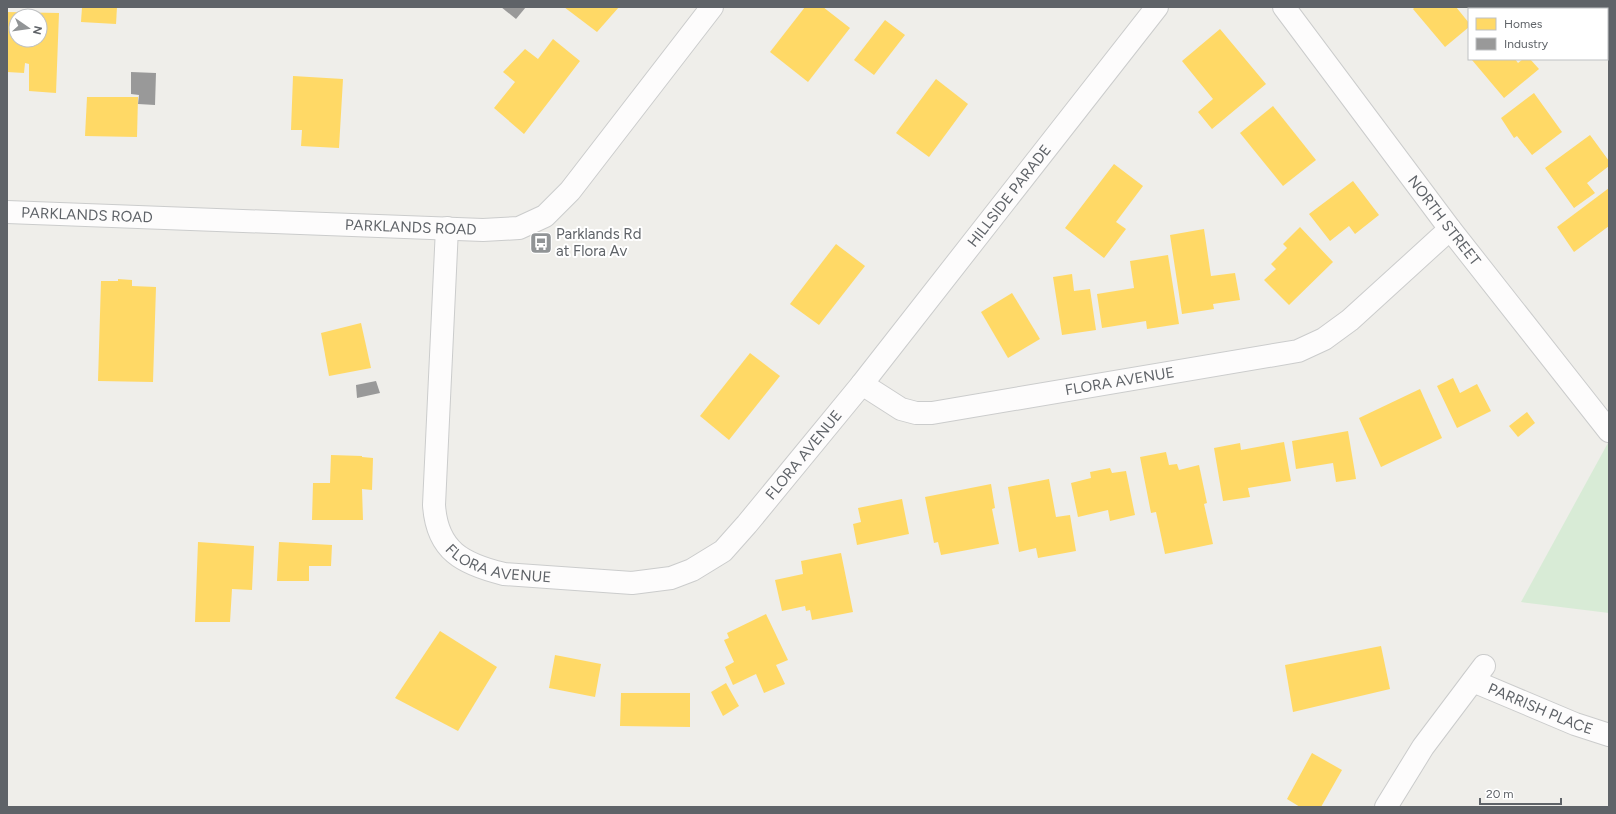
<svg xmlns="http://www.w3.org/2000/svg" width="1616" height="814" font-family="Figtree,sans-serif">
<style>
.green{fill:#d8ebd6}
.homes{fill:#ffd966;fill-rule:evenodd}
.industry{fill:#999}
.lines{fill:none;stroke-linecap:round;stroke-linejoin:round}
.minor-casing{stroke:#cbcccc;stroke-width:24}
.minor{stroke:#fdfcfc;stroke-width:22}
.labels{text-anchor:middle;stroke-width:4;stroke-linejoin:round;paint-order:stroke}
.street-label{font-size:15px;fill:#5f6368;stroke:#fff}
.poi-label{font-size:15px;fill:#5f6368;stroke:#fff;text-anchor:start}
</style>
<rect width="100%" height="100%" fill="#efeeea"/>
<path class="green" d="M1609,441V613L1521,602Z"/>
<g class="homes">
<path d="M82,7H117L116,24L81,22Z"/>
<path d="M564,7H619L597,32Z"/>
<path d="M805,7H823L850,28L808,82L770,52Z"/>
<path d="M1415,7H1456L1469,23V27L1445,47L1413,9Z"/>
<path d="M7,12L59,13L56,93L29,91V64L25,63L24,73L7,72ZM16,16H40V40H16Z"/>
<path d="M885,20L905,35L874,75L854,60Z"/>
<path d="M1220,29L1266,84L1212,129L1198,112L1213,99L1182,61Z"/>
<path d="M553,39L580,61L524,134L494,108L515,82L503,72L525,49L538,59Z"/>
<path d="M1473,59H1515L1518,63L1523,59H1530L1539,69L1504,98L1472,60Z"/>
<path d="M293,76L343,79L339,148L301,146L302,130H291Z"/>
<path d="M936,79L968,104L929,157L896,133Z"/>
<path d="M1534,93L1562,132L1532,155L1517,136L1514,138L1501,118Z"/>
<path d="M87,97H138L137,137L85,136Z"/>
<path d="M1273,106L1316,160L1283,186L1240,133Z"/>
<path d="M1590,135L1609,161V166L1587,183L1595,193L1574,208L1545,168Z"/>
<path d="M1114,164L1143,186L1116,222L1126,229L1104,258L1065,228Z"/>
<path d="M1353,181L1379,215L1355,234L1349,226L1330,241L1309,214Z"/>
<path d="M1609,188V226L1574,252L1557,227Z"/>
<path d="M1300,227L1333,262L1289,305L1264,280L1276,269L1271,264L1287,248L1283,244Z"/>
<path d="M1204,229L1211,276L1235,273L1240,300L1213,304L1214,309L1182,314L1170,235Z"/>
<path d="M836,244L865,266L819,325L790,304Z"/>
<path d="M1168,255L1179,324L1147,329L1146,321L1102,328L1097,294L1134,288L1130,261Z"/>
<path d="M1072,274L1074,291L1090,289L1096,330L1062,335L1053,277Z"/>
<path d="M118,279L132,280V286L156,287L153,382L98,381L101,281H118Z"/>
<path d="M1012,293L1040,339L1008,358L981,312Z"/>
<path d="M361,323L371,368L329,376L321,333Z"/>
<path d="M750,353L780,376L729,440L700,416Z"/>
<path d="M1453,378L1460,393L1477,384L1491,411L1457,428L1437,386Z"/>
<path d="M1420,389L1442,438L1381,467L1359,418Z"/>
<path d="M1527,412L1535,423L1518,437L1509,426Z"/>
<path d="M1348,431L1356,479L1336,482L1333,463L1296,469L1292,441Z"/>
<path d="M1284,442L1291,481L1248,488L1250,497L1223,501L1214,448L1240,443L1241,450Z"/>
<path d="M1166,452L1169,465L1177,464L1179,470L1199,465L1207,503L1204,504L1213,544L1165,554L1156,512L1151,513L1140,457Z"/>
<path d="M331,455L362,456V457L373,458L372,490L362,489L363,520H312L313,483H330Z"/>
<path d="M1110,468L1112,473L1126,471L1135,515L1110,521L1108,510L1078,517L1071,483L1091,478L1090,472Z"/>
<path d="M1049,479L1056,517L1070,515L1076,551L1038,558L1036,548L1019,552L1008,487Z"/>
<path d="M991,484L995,508L992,509L999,544L941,555L938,542L934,543L925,497Z"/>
<path d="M902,499L909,534L857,545L853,524L861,522L858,508Z"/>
<path d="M198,542L254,546L252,590L232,589L230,622H195Z"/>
<path d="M279,542L332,545L331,566H309V581H277Z"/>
<path d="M841,553L853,612L812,620L810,610L806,611L805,606L782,611L775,580L803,574L801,561Z"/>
<path d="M766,614L788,660L776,665L785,684L764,693L756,674L733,685L725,667L734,662L724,640L729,638L727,633Z"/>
<path d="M440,631L497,667L458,731L395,698Z"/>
<path d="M1381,646L1390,689L1293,712L1285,665Z"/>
<path d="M555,655L601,664L595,697L549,688Z"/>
<path d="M726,683L739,706L723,716L711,692Z"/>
<path d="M621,693H690V727L620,726Z"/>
<path d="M1312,753L1342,770L1321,807H1300L1287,799Z"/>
</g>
<g class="industry">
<path d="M501,7H526L516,19Z"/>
<path d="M131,72L156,73L155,105L138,104L139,95L131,94Z"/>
<path d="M376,381L380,393L357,398L356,385Z"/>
</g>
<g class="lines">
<g class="minor-casing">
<g id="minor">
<path id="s1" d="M1284,7L1450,229L1609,431"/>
<path id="s2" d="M7,212L483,230L519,228L545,216L570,191L712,7"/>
<path id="s3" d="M447,228L434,505C437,551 463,564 504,574L632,583L671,578L692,570L723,551L747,524L862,384L901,409L916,413H932L1298,351L1324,339L1350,320L1450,229"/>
<path id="s4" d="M862,384L1157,7"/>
<path id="s5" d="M1473,681L1575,724L1609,735"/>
<path d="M1386,807L1423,747L1484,666"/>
</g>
</g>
<use href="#minor" class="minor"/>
</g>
<defs>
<g id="bus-square" transform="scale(1.15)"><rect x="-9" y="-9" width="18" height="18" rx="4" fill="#919496" stroke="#fff"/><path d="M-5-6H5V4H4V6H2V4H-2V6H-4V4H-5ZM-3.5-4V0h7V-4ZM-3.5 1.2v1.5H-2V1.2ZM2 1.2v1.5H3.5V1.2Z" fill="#fff"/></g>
</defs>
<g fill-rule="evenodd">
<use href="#bus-square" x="541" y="243"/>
</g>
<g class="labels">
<g class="street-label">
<text dy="5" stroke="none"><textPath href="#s4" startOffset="239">HILLSIDE PARADE</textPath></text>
<text dy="5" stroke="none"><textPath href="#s2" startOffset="80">PARKLANDS ROAD</textPath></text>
<text dy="5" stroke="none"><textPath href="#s1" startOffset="267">NORTH STREET</textPath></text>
<text dy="5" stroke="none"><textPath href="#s2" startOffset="404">PARKLANDS ROAD</textPath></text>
<text dy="5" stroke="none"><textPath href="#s3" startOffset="1097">FLORA AVENUE</textPath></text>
<text dy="5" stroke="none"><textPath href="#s3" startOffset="737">FLORA AVENUE</textPath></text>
<text dy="5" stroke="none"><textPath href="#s3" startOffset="377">FLORA AVENUE</textPath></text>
<text dy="5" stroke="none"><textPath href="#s5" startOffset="73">PARRISH PLACE</textPath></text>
</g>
<g class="poi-label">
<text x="556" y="239">Parklands Rd<tspan x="556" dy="17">at Flora Av</tspan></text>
</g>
</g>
<rect width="1616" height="814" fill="none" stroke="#5f6368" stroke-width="16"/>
<rect x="1468" y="8" width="140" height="52" fill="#ffffff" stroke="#bfc1c3"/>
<rect x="1476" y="18" width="20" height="12" fill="#ffd966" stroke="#bfc1c3"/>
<text x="1504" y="28" font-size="12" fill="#5f6368">Homes</text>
<rect x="1476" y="38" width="20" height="12" fill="#999999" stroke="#bfc1c3"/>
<text x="1504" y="48" font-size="12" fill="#5f6368">Industry</text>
<g transform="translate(28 28) rotate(103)"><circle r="19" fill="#ffffff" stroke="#bfc1c3"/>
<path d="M0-3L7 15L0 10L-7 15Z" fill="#919496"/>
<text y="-6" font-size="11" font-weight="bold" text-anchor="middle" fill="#5f6368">N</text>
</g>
<path d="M1480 798v6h81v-6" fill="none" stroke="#5f6368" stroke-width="2"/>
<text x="1486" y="798" font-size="12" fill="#5f6368" stroke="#ffffff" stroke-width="3" paint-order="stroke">20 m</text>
</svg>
